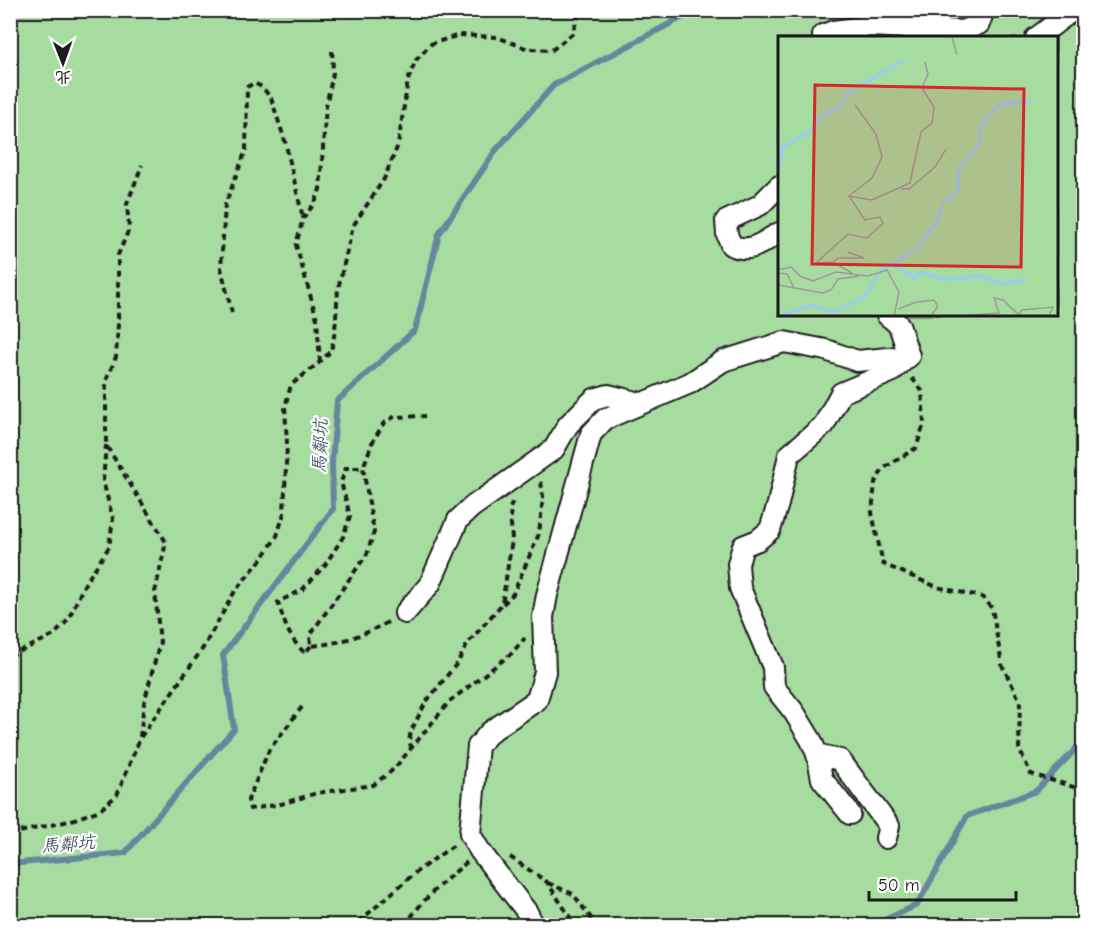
<svg xmlns="http://www.w3.org/2000/svg" width="1094" height="936" font-family="'Comic Neue','LXGW WenKai TC',sans-serif">
<style>
.green{fill:#a6dc9f;stroke:#617c5e;stroke-width:1.5;fill-rule:evenodd}
.lines{fill:none;stroke-linecap:round;stroke-linejoin:round}
.stream{stroke:#66869e;stroke-width:6}
.minor-casing{stroke:#1c1c1c;stroke-width:24}
.path{stroke:#1c1c1c;stroke-width:4;stroke-dasharray:6 4.5;stroke-linecap:butt}
.minor{stroke:#fff;stroke-width:20}
.labels{text-anchor:middle;stroke-width:4.5;stroke-linejoin:round;paint-order:stroke}
.water-label{font-size:18px;font-style:italic;fill:#475a68;stroke:#fff}
.inset-river{fill:none;stroke:#97cdf5;stroke-width:3}
.inset-road{fill:none;stroke:#a09998;stroke-width:1.5}
.view{fill:#d62828;fill-opacity:0.15;stroke:#d62828;stroke-width:3}
.inset-edge{fill:none;stroke:#1c1c1c;stroke-width:3}
</style>
<rect width="100%" height="100%" fill="#f8edea"/>
<filter id="ink" filterUnits="userSpaceOnUse"><feTurbulence type="fractalNoise" baseFrequency=".0167" numOctaves="2"/><feDisplacementMap in="SourceGraphic" scale="12" xChannelSelector="R" yChannelSelector="G"/><feConvolveMatrix kernelMatrix="1 2 1 2 8 2 1 2 1" color-interpolation-filters="sRGB"/></filter>
<g filter="url(#ink)">
<path class="green" d="M11,11H1083V925H11ZM779,38H1056V315H779Z"/>
<g class="lines">
<g class="stream">
<path d="M10,864L125,853L234,729L223,655L333,509L332,461L337,401L415,330L439,234L496,150L554,85L696,10"/>
<path d="M871,926L917,905L967,816L1036,791L1084,740"/>
</g>
<g class="minor-casing">
<g id="minor">
<path d="M823,38V35L834,31L870,26L962,31L979,24L984,10"/>
<path d="M1036,38L1073,10"/>
<path d="M779,186L760,205L726,221L727,234L731,245C751,254 761,243 779,233"/>
<path d="M405,613L430,584L458,520L472,507L554,449L568,425L594,399L608,395L640,403"/>
<path d="M817,754L822,779L850,814"/>
<path d="M886,838L889,826L840,760L817,754L811,740L794,712L774,687L773,667L740,588L738,564L743,546L758,540L770,530L778,504L789,455L824,425L841,393L891,372L909,356"/>
<path d="M534,926L527,912L480,851L470,834L478,746L490,732L537,700L545,672L543,617L547,595L591,434L605,419L690,383L723,361L784,342L826,350L857,361L909,356L899,325L887,315"/>
</g>
</g>
<g class="path">
<path d="M232,313L221,268L225,205L246,150L247,87L254,83L262,87L271,98L285,141L303,218"/>
<path d="M320,362L317,319L296,245L303,218L315,203L320,189L326,106L333,73L332,49"/>
<path d="M912,378L922,391L924,424L916,448L884,468L875,482L872,513L883,564L937,587L982,597L992,608L1002,665L1020,701L1019,749L1031,774L1084,790"/>
<path d="M503,604L513,594L539,534L543,497L541,481"/>
<path d="M388,622C362,636 341,643 311,646L310,635L367,554L374,532L363,468L372,443L383,424L394,417L425,416"/>
<path d="M311,646L305,653C289,639 284,622 278,602L302,590L325,565L343,537L350,516L341,482L346,468H363"/>
<path d="M10,656L54,635L68,620L84,585L109,547L113,519L103,481L106,445"/>
<path d="M302,707L269,750L248,800L250,809L281,804L317,793L373,785L394,769L450,701L511,654L525,638"/>
<path d="M140,737L144,703L160,642L155,592L166,542L106,445V381L116,357L118,324V255L129,229L127,204L142,165"/>
<path d="M412,749L409,741L411,731L426,702L458,662L468,643L502,604L512,540L510,508L513,501"/>
<path d="M10,834L69,821L100,810L117,795L140,738L203,648L235,591L264,556L277,536L284,513L287,443L285,407L291,385L320,362L331,351L335,331L338,289L353,226L384,179L398,145L408,80L416,60L431,44L459,35L497,37L528,49L552,50L572,34L580,10"/>
<path d="M510,857L547,882L576,926"/>
<path d="M548,883L573,894L597,926"/>
<path d="M349,926L362,919L416,872L454,845"/>
<path d="M405,926C422,899 443,882 467,862"/>
</g>
<use href="#minor" class="minor"/>
</g>
</g>
<g class="labels">
<g class="water-label">
<text transform="translate(320 446) rotate(-88)" y="6">馬鄰坑</text>
<text transform="translate(68 844) rotate(-5)" y="6">馬鄰坑</text>
</g>
</g>
<g transform="translate(778 36)">
<rect width="280" height="280" fill="#f8edea"/>
<path d="M0,1H280V280H0Z" fill="#a6dc9f"/>
<path class="inset-river" d="M0,142L4,112L30,96L48,77L61,72L71,56L126,24M113,227L137,242L143,236L168,244L202,240L223,248L248,243M102,235L138,213L160,185L165,167L180,154L181,133L203,106L201,92L210,81L222,68L254,66M1,280L33,269L55,276L86,261L100,239"/>
<path class="inset-road" d="M174,1L179,19M123,153H131L157,131L168,113M71,160L94,142L104,121L98,98L77,69M55,226L60,222H86L70,216M0,234L13,231L22,240L35,245L58,236L90,240L109,234L121,256L116,280M0,237L9,238L16,252M74,237L55,226L38,227L70,198L89,202L105,187L102,181L87,184L71,160L94,164L132,147L143,96L154,87L156,71L144,52L150,38L147,26M0,249L45,257L53,254L60,243L81,240M120,273L139,266L156,264L160,270L153,280M240,279L244,274L275,271L271,280M178,280L221,277L216,262L225,264L242,280"/>
<path class="view" d="M37,49L246,53L243,231L34,228Z"/>
<rect width="280" height="280" class="inset-edge"/>
</g>
<rect width="1094" height="936" fill="none" stroke="#fff" stroke-width="36"/>
<rect x="18" y="18" width="1058" height="900" fill="none" stroke="#1c1c1c" stroke-width="2" filter="url(#ink)"/>
<g transform="translate(63 63) rotate(179)" stroke="#ffffff" stroke-width="4.5" paint-order="stroke">
<path d="M0-4.5L10 22L0 15L-10 22Z" fill="#1c1c1c"/>
<text y="-9" font-size="16" font-weight="bold" text-anchor="middle" fill="#1c1c1c">北</text>
</g>
<path d="M869 891v9h147v-9" fill="none" stroke="#1c1c1c" stroke-width="3"/>
<text x="878" y="891" font-size="18" fill="#1c1c1c" stroke="#ffffff" stroke-width="4.5" paint-order="stroke">50 m</text>
</svg>
